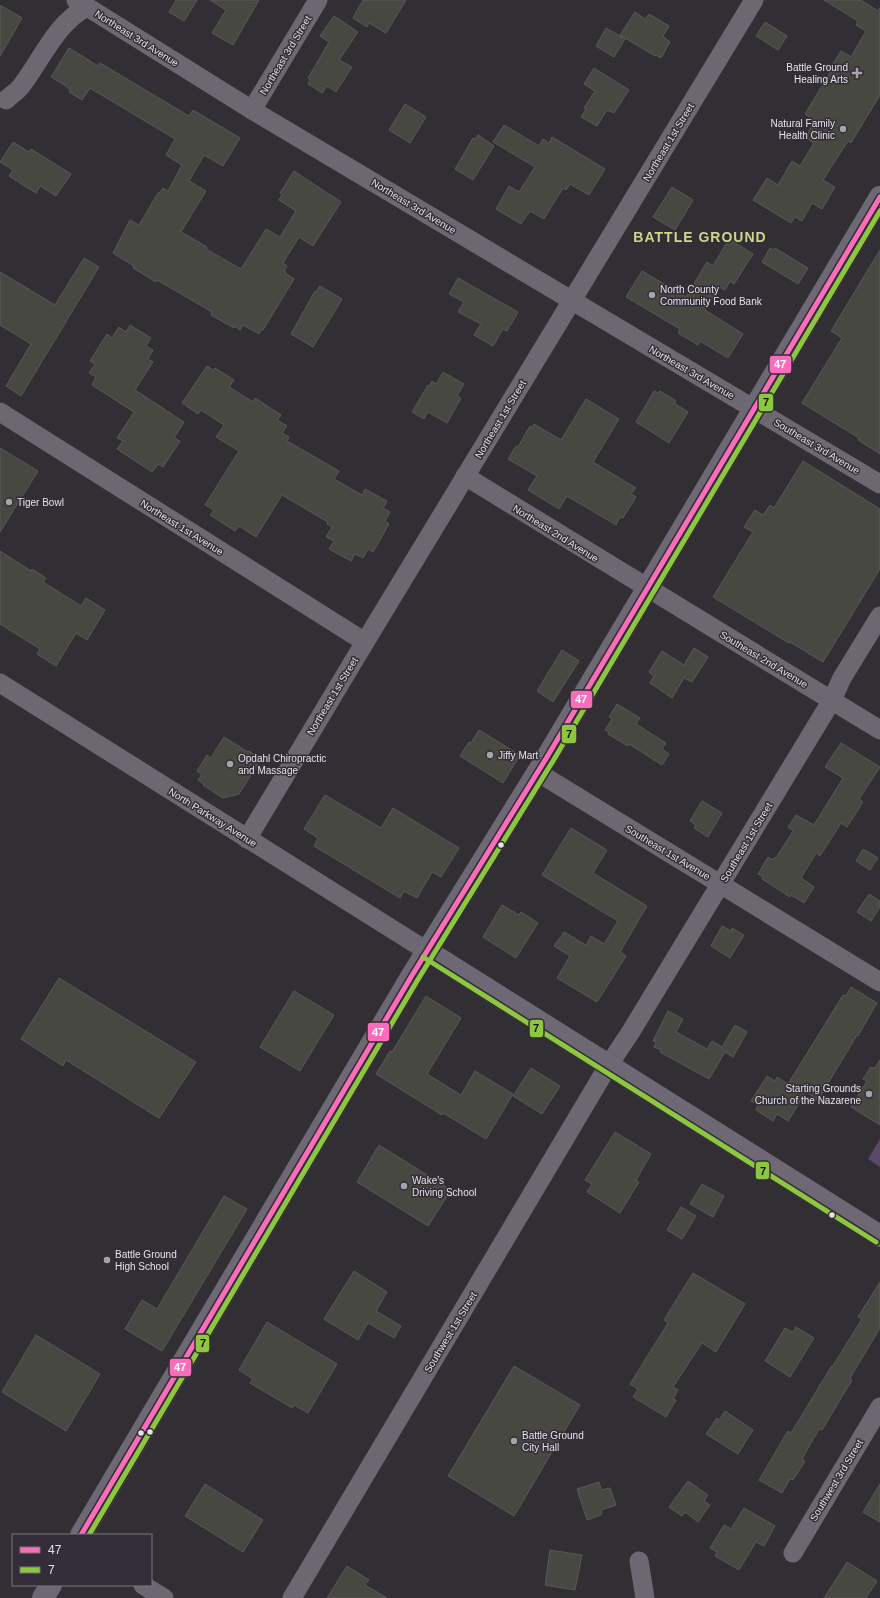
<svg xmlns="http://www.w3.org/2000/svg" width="880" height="1598" font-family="Arial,sans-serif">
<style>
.green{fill:#5a4869}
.building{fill:#484842;stroke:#595859}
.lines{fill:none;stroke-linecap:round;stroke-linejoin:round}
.minor{stroke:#6d6771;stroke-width:19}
.major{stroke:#6e6874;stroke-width:22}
.bus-1-casing{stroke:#322d36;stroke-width:8}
.bus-2-casing{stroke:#322d36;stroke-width:8}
.bus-1{stroke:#fb6dba;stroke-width:5}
.bus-2{stroke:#8dc63f;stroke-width:5}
.poi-dot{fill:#a6a3a9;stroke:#322d36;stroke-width:1.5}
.bus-dot{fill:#e5e2e8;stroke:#322d36;stroke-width:1.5}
.labels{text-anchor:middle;stroke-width:3;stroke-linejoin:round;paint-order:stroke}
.street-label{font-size:10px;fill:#e5e2e8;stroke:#322d36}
.poi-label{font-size:10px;fill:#e5e2e8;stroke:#322d36;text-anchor:start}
.district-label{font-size:14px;font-weight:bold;letter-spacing:1px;fill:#ccd78a;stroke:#322d36}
.line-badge{stroke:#322d36;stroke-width:1.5}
.badge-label{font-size:11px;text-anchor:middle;font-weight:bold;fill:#fff}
.pale-badge-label{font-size:11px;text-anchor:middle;font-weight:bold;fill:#111}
</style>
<rect width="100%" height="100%" fill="#322f34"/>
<path class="green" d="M880,1139V1167L868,1159Z"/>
<g class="building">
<path d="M176,0H197L184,21L169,12Z"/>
<path d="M210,0H259L233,45L212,33L226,10Z"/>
<path d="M363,0H406L386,33L369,23L367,27L353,18Z"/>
<path d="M824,0H861L878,11L880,8V95L851,143L848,141L823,180L835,187L822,209L812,203L802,221L795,217L791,223L753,200L767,178L778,185L792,161L800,166L814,143L805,137L815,121L805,114L831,71L829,70L841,51L851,57L866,31L856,25L858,21Z"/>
<path d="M0,5L22,18L0,56Z"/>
<path d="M635,12L645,19L649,14L669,26L663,36L670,42L661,58L656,55L655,56L620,35Z"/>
<path d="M334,16L358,32L339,60L352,67L336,92L327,86L322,93L308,84L310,79L308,78L329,42L320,36Z"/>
<path d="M765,22L787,36L778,50L756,36Z"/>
<path d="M606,28L625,39L614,57L596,46Z"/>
<path d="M69,48L98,66L100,63L189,116L193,110L240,138L223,166L204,155L189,181L206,191L181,232L207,247L206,249L241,269L266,229L280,237L296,211L279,200L282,195L280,193L294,171L341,202L313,246L299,237L283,263L287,266L284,271L286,272L285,273L294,279L263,330L262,329L259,334L243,325L240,330L235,326L234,328L211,315L212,312L157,280L156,282L133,268L134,266L113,253L130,220L139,225L158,193H159L163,188L168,191L182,165L166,155L175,139L90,88L82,100L69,92L70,90L66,86L51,77Z"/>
<path d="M594,68L629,90L614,113L607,110L597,126L581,117L586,109L584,108L595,91L584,84Z"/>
<path d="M405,104L426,117L410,143L389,130Z"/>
<path d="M504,125L539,146L543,139L549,143L552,137L605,169L589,195L570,184L566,190L563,188L544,219L530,211L521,224L496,209L509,186L519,192L535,167L493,142Z"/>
<path d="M478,135L494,146L473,180L455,169L473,138L475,139Z"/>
<path d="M13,142L29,152L31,149L71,174L56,196L40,186L36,193L9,176L13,170L0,162Z"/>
<path d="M672,187L693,200L675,230L653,217Z"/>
<path d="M729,239L753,254L734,284L730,281L725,290L719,287L705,310L743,334L728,358L700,341L698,345L678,333L680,329L626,297L642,271L686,297L707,262L713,266Z"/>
<path d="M770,248L773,250L775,248L808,268L798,284L762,262Z"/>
<path d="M880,250V454L858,440L859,438L802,403L842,338L831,331Z"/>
<path d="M84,258L99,267L21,396L6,386L31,344L0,325V272L55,305Z"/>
<path d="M458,278L518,312L507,331L503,329L493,346L474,335L481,324L458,312L464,302L449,294Z"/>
<path d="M320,286L342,299L313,347L291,334L315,291L316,292Z"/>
<path d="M130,325L151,338L146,346L153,350L148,359L153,362L135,390L184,422L174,438L180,441L163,467L158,464L152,472L117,449L123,441L117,438L134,412L92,385L96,377L89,373L95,364L90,361L107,334L112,338L119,327L126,332Z"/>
<path d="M207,366L213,370L215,368L234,380L229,387L253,402L255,398L281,415L277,420L287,426L282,433L289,437L287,441L339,471L334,479L362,495L365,489L387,501L383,508L390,512L385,521L389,524L373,552L368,549L363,558L355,554L351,561L329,549L334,541L326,537L332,527L327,524L328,522L282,495L256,537L239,526L235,531L210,515L214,510L205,505L239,451L216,437L224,425L201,410L198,414L182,403Z"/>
<path d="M443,372L464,384L457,396L461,398L447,423L428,412L424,419L412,412L428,385L429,386L432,381L436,384Z"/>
<path d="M654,391L658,393L660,391L676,401L674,403L688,412L669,443L636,422Z"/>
<path d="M586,399L619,419L593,462L636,488L631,494L636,497L623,518L620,517L616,525L567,496L559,509L528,490L537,476L508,459L516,446L518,447L530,426L532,428L534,424L561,440Z"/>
<path d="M0,448L38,471L0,532Z"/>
<path d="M803,461L880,509V569L823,662L790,642L789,643L713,597L753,532L744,527L755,510L763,515L770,505L774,508Z"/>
<path d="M0,551L31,571L32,569L46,578L43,582L81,606L86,598L105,610L87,640L76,633L56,666L37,654L40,649L0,624Z"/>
<path d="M694,648L708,657L692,682L684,678L672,698L650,683L654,676L649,672L662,651L684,665Z"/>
<path d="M562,650L579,661L553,702L537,691Z"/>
<path d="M617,704L640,718L636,724L666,743L662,749L669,754L662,765L629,744L628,746L608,734L609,732L605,730L612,719L609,717Z"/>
<path d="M479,730L520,755L503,783L460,756L469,742L471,743Z"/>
<path d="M224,737L248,752L249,751L261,759L239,794L223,798L203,785L204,784L198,780L202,774L197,771L207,755L211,758Z"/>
<path d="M841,743L880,767L859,799L863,802L847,827L841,823L820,856L816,853L801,878L814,887L804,903L791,895L790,897L762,879L763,877L758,874L768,857L773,860L775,857L776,858L793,831L788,827L796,815L814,825L843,778L825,767Z"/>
<path d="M325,795L381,828L393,808L459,848L441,877L432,872L417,898L404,891L400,898L314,846L318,838L304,829Z"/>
<path d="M702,801L722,813L708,837L694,828L696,825L690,821Z"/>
<path d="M571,828L607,850L593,873L647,906L620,952L626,956L597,1002L557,978L570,956L554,946L564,932L586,945L591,936L604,944L618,921L542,875Z"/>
<path d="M863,849L878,858L870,870L856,861Z"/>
<path d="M869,894L880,901V907L871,921L857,912Z"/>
<path d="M502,905L519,915L521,912L538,923L516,958L483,937Z"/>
<path d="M722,926L731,931L732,928L744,935L730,958L711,946Z"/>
<path d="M59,978L196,1062L159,1118L66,1060L63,1066L21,1039Z"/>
<path d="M851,987L877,1003L858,1036L857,1035L818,1100L806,1092L788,1121L777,1114L773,1121L756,1110L758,1105L751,1101L767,1076L775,1081L777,1077L788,1084L843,995L846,996Z"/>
<path d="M294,991L334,1015L300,1071L260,1047Z"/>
<path d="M426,996L461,1018L427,1074L461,1095L475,1071L513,1094L486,1139L443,1113L442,1115L376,1074L390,1051L392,1052Z"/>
<path d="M668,1011L683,1019L676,1032L707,1049L712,1041L722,1047L735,1025L747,1032L733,1057L725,1052L709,1079L660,1052L661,1050L654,1047L656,1042L653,1041Z"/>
<path d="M880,1060V1125L851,1107L867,1081L863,1079L871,1067L874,1069Z"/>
<path d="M531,1068L560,1086L542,1114L513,1096Z"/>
<path d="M615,1132L651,1154L636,1180L639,1182L620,1213L587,1192L592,1184L585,1180Z"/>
<path d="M379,1145L451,1190L428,1226L357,1182Z"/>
<path d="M702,1184L724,1196L713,1217L690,1204Z"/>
<path d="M224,1196L247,1209L162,1351L125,1329L142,1300L157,1309Z"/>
<path d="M681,1207L696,1216L682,1239L667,1230Z"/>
<path d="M354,1271L387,1292L376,1311L401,1326L394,1338L368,1323L358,1340L324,1319Z"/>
<path d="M693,1273L745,1304L716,1352L702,1343L673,1387L678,1390L673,1399L676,1400L666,1417L633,1397L638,1389L630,1384L668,1323L664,1320Z"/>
<path d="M880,1282V1328L850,1378L852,1380L822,1430L819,1429L802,1459L805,1461L793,1480L790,1479L782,1493L759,1480L788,1431L791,1433L831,1367H832L862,1319L858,1317Z"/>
<path d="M267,1322L337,1364L308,1413L294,1405L292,1408L250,1383L253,1379L239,1370Z"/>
<path d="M796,1327L814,1338L790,1377L765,1361L785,1328L793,1332Z"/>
<path d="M36,1335L100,1374L66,1431L2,1392Z"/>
<path d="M514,1366L580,1405L514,1516L448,1476Z"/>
<path d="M725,1411L753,1430L738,1454L706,1434L717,1418L719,1420Z"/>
<path d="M688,1481L708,1495L704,1501L710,1505L698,1522L685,1512L682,1516L669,1507Z"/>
<path d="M599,1482L601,1490L610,1488L616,1505L601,1510L602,1513L601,1514V1515L587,1520L577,1489Z"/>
<path d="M205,1484L263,1520L243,1552L185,1516Z"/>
<path d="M880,1484V1522L863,1512Z"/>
<path d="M744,1508L775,1526L764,1546L756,1542L739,1570L715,1556L717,1552L710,1548L724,1525L731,1529Z"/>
<path d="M550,1550L582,1555L575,1590L545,1585Z"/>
<path d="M847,1562L877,1581L866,1598H824Z"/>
<path d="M347,1566L369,1580L365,1585L387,1598H327Z"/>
</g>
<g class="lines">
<g class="minor">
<path d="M76,0L252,110L880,484"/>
<path d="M6,100C11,95 18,91 22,85C42,59 56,23 87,7"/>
<path d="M252,110L318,0"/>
<path d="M0,412L365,642"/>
<path d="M465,476L880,730"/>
<path d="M0,683L427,951"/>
<path d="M537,772L880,982"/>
<path d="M247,839L365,642L754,0"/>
<path d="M793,1553L880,1407"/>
<path d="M639,1561L645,1598"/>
<path d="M143,1585L164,1598"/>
<path d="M292,1598L608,1066L630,1033L832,700L842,678L880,616"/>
</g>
<g class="major">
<path d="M427,951L880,1236"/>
<path d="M81,1535L411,977L547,757L880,197"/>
<path d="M43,1598L51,1585"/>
</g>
<g class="bus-1-casing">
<path id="bus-1" d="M81,1535L411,977L547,757L880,197"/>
</g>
<g class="bus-2-casing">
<g id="bus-2">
<path d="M423,957L876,1242"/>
<path d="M89,1535L417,981L553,761L880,211"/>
</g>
</g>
<use href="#bus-1" class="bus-1"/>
<use href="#bus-2" class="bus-2"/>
</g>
<g class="poi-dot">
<path d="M855 67h4v4h4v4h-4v4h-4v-4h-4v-4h4z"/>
<circle cx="843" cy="129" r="4"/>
<circle cx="652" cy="295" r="4"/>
<circle cx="9" cy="502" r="4"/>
<circle cx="490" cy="755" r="4"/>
<circle cx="230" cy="764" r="4"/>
<circle cx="869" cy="1094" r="4"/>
<circle cx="404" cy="1186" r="4"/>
<circle cx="107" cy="1260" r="4"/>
<circle cx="514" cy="1441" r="4"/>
</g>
<g class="bus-dot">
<circle cx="501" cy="845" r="3.5"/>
<circle cx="832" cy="1215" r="3.5"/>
<circle cx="150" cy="1432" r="3.5"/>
<circle cx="141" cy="1433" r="3.5"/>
</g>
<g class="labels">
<g class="street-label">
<text transform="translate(137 38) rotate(32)" y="4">Northeast 3rd Avenue</text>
<text transform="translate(285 55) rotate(-59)" y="4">Northeast 3rd Street</text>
<text transform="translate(668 142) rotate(-59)" y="4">Northeast 1st Street</text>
<text transform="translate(414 206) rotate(31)" y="4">Northeast 3rd Avenue</text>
<text transform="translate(692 372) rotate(30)" y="4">Northeast 3rd Avenue</text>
<text transform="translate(500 419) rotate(-59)" y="4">Northeast 1st Street</text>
<text transform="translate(817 446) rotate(31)" y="4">Southeast 3rd Avenue</text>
<text transform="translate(182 527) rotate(32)" y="4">Northeast 1st Avenue</text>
<text transform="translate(556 533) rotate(32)" y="4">Northeast 2nd Avenue</text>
<text transform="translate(764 659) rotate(31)" y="4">Southeast 2nd Avenue</text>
<text transform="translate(332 696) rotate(-59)" y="4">Northeast 1st Street</text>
<text transform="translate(213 817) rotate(32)" y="4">North Parkway Avenue</text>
<text transform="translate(746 842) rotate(-59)" y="4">Southeast 1st Street</text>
<text transform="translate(668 852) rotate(31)" y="4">Southeast 1st Avenue</text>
<text transform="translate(450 1332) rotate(-59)" y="4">Southwest 1st Street</text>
<text transform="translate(836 1480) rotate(-59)" y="4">Southwest 3rd Street</text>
</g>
<g class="poi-label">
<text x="848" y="71" text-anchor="end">Battle Ground<tspan x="848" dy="12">Healing Arts</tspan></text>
<text x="835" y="127" text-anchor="end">Natural Family<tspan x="835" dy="12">Health Clinic</tspan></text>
<text x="660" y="293">North County<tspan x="660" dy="12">Community Food Bank</tspan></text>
<text x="17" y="506">Tiger Bowl</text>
<text x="498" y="759">Jiffy Mart</text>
<text x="238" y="762">Opdahl Chiropractic<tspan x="238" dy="12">and Massage</tspan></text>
<text x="861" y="1092" text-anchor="end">Starting Grounds<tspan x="861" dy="12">Church of the Nazarene</tspan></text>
<text x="412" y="1184">Wake's<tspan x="412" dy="12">Driving School</tspan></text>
<text x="115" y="1258">Battle Ground<tspan x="115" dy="12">High School</tspan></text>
<text x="522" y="1439">Battle Ground<tspan x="522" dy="12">City Hall</tspan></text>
</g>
<g class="district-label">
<text x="700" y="242">BATTLE GROUND</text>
</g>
</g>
<g class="line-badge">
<rect x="769" y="355" width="23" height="19" rx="4" fill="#fb6dba"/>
<rect x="758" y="393" width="16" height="19" rx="4" fill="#8dc63f"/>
<rect x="570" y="690" width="23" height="19" rx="4" fill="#fb6dba"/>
<rect x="561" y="724" width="16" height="20" rx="4" fill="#8dc63f"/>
<rect x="529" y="1019" width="15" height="19" rx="4" fill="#8dc63f"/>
<rect x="367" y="1022" width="23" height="20" rx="4" fill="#fb6dba"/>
<rect x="755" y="1161" width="15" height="19" rx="4" fill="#8dc63f"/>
<rect x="195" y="1334" width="15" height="19" rx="4" fill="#8dc63f"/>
<rect x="169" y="1358" width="23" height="19" rx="4" fill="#fb6dba"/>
</g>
<g class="badge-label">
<text x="780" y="368">47</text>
<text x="581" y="703">47</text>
<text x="378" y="1036">47</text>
<text x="180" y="1371">47</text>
</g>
<g class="pale-badge-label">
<text x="766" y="406">7</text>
<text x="569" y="738">7</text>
<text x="536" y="1032">7</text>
<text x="763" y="1175">7</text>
<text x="203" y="1347">7</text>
</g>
<rect x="12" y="1534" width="140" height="52" fill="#322d36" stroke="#7a757d"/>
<rect x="20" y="1547" width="20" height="6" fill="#fb6dba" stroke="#7a757d"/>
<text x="48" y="1554" font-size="12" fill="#e5e2e8">47</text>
<rect x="20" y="1567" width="20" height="6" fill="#8dc63f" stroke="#7a757d"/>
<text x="48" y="1574" font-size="12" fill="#e5e2e8">7</text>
</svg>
